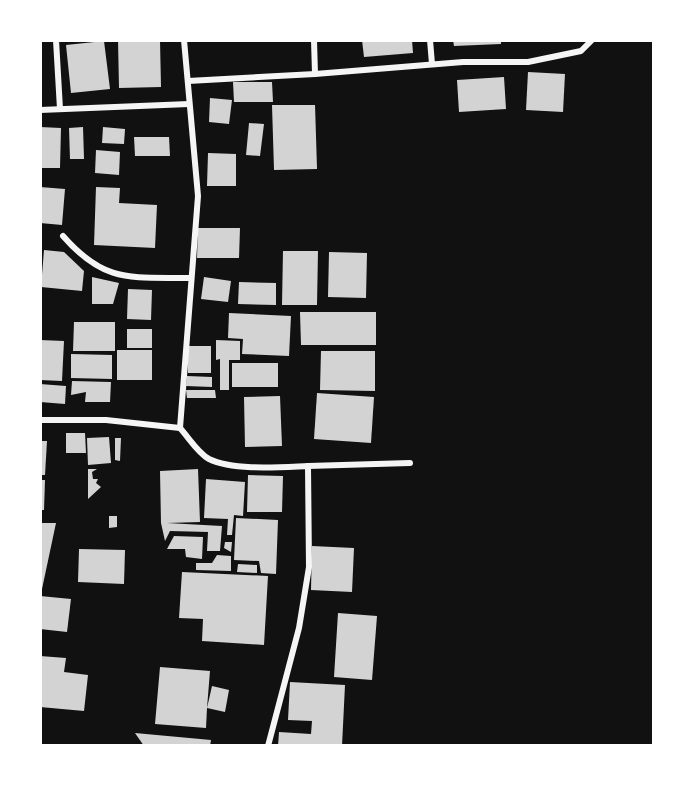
<svg xmlns="http://www.w3.org/2000/svg" width="694" height="786" font-family="Cabin,sans-serif">
<style>
.building{fill:#d3d3d3}
.lines{fill:none;stroke-linecap:round;stroke-linejoin:round}
.minor{stroke:#f5f5f5;stroke-width:6}
</style>
<rect width="100%" height="100%" fill="#111"/>
<g class="building">
<path d="M118,40H160L161,87L119,88Z"/>
<path d="M362,40H412L413,53L364,57Z"/>
<path d="M453,40H501V44L454,46Z"/>
<path d="M104,41L110,89L71,93L66,45Z"/>
<path d="M528,72L565,74L563,112L526,110Z"/>
<path d="M504,77L506,109L459,112L457,80Z"/>
<path d="M233,82H272L273,102H234Z"/>
<path d="M210,98L232,100L229,124L209,122Z"/>
<path d="M272,105H315L317,169L274,170Z"/>
<path d="M249,123L264,124L260,156L246,155Z"/>
<path d="M40,127L61,128L60,168H40Z"/>
<path d="M83,127L84,159H70L69,128Z"/>
<path d="M103,127L125,129L124,144L102,143Z"/>
<path d="M134,137H169L170,156H135Z"/>
<path d="M96,150L120,152L119,175L95,173Z"/>
<path d="M208,153L236,154V186H207Z"/>
<path d="M40,187L65,189L62,225L40,223Z"/>
<path d="M96,187L120,188L119,203L157,205L155,248L94,245Z"/>
<path d="M198,228H240L239,258H197Z"/>
<path d="M44,250L64,252L84,271L82,291L41,287Z"/>
<path d="M283,251H318L317,305H282Z"/>
<path d="M329,252L367,253L366,298L328,297Z"/>
<path d="M92,277L119,283L113,304H92Z"/>
<path d="M204,277L231,281L228,302L201,299Z"/>
<path d="M239,282L276,283V305L238,304Z"/>
<path d="M128,289L152,290L151,320L127,319Z"/>
<path d="M300,312H376V345H301Z"/>
<path d="M229,313L291,316L289,356L242,354L243,339L228,338Z"/>
<path d="M74,322H115V351H73Z"/>
<rect x="127" y="329" width="25" height="19"/>
<path d="M40,340L64,341L62,381L40,380Z"/>
<path d="M216,340L240,341V360H229V390H220V359L216,360Z"/>
<path d="M187,346H211V373H188Z"/>
<rect x="117" y="350" width="35" height="30"/>
<path d="M321,351H375V391L320,390Z"/>
<path d="M71,354L112,355V379L71,378Z"/>
<rect x="232" y="363" width="46" height="24"/>
<path d="M187,376L212,377V387L186,386Z"/>
<path d="M72,381L111,382L110,402H85L86,392L71,395Z"/>
<path d="M40,384L66,386L65,404L40,402Z"/>
<path d="M186,390H215L216,398H187Z"/>
<path d="M317,393L374,397L371,443L314,439Z"/>
<path d="M280,396L282,446L245,447L244,397Z"/>
<path d="M66,433H85L86,453H66Z"/>
<path d="M109,437L111,463L88,465L87,438Z"/>
<path d="M115,438H121L120,461L115,460Z"/>
<path d="M40,441H47L45,475H40Z"/>
<path d="M88,469H97L92,472L93,479H98L96,483L101,487L88,499Z"/>
<path d="M198,469L200,522L167,523L222,526L220,551H207L208,532L170,531L165,541L161,523L160,471Z"/>
<path d="M248,475L283,476L282,512H247Z"/>
<path d="M206,479L245,482L243,516L234,515L232,535H227L228,519L204,518Z"/>
<path d="M40,480H45L44,510H40Z"/>
<path d="M109,516H117V527L109,528Z"/>
<path d="M236,518L278,520L276,574L261,573L259,561L234,560Z"/>
<path d="M40,523H56L42,589H40Z"/>
<path d="M174,536L203,537L202,559L186,557L185,549H167Z"/>
<path d="M225,542H232L231,552L224,548Z"/>
<path d="M312,546L354,548L352,592L311,590Z"/>
<path d="M79,549L125,550L124,584L78,582Z"/>
<path d="M217,555L231,556V571L196,570V563H212Z"/>
<path d="M238,564L257,565V573L237,572Z"/>
<path d="M182,572L268,576L264,645L202,641L203,619L179,618Z"/>
<path d="M40,596L71,599L67,632L40,629Z"/>
<path d="M338,613L377,616L372,680L334,677Z"/>
<path d="M40,656L66,658L64,672L88,675L84,711L40,707Z"/>
<path d="M160,667L210,671L207,708L212,686L229,690L225,712L207,708L206,728L155,724Z"/>
<path d="M290,682L345,685L342,746H278L279,732L311,734L312,721L288,720Z"/>
<path d="M135,733L211,740L210,746H144Z"/>
</g>
<g class="lines">
<g class="minor">
<path d="M56,40L60,109"/>
<path d="M184,40L198,196L180,428C189,438 198,453 209,459C233,471 282,467 308,466L309,567L299,628L268,746"/>
<path d="M314,40L315,74"/>
<path d="M430,40L432,64"/>
<path d="M188,81L315,74L463,62H528L581,51L592,40"/>
<path d="M40,110L189,104"/>
<path d="M63,236C105,284 131,277 190,278"/>
<path d="M40,420H106L180,428"/>
<path d="M308,466L410,463"/>
</g>
</g>
<rect width="694" height="786" fill="none" stroke="#ffffff" stroke-width="84"/>
</svg>
